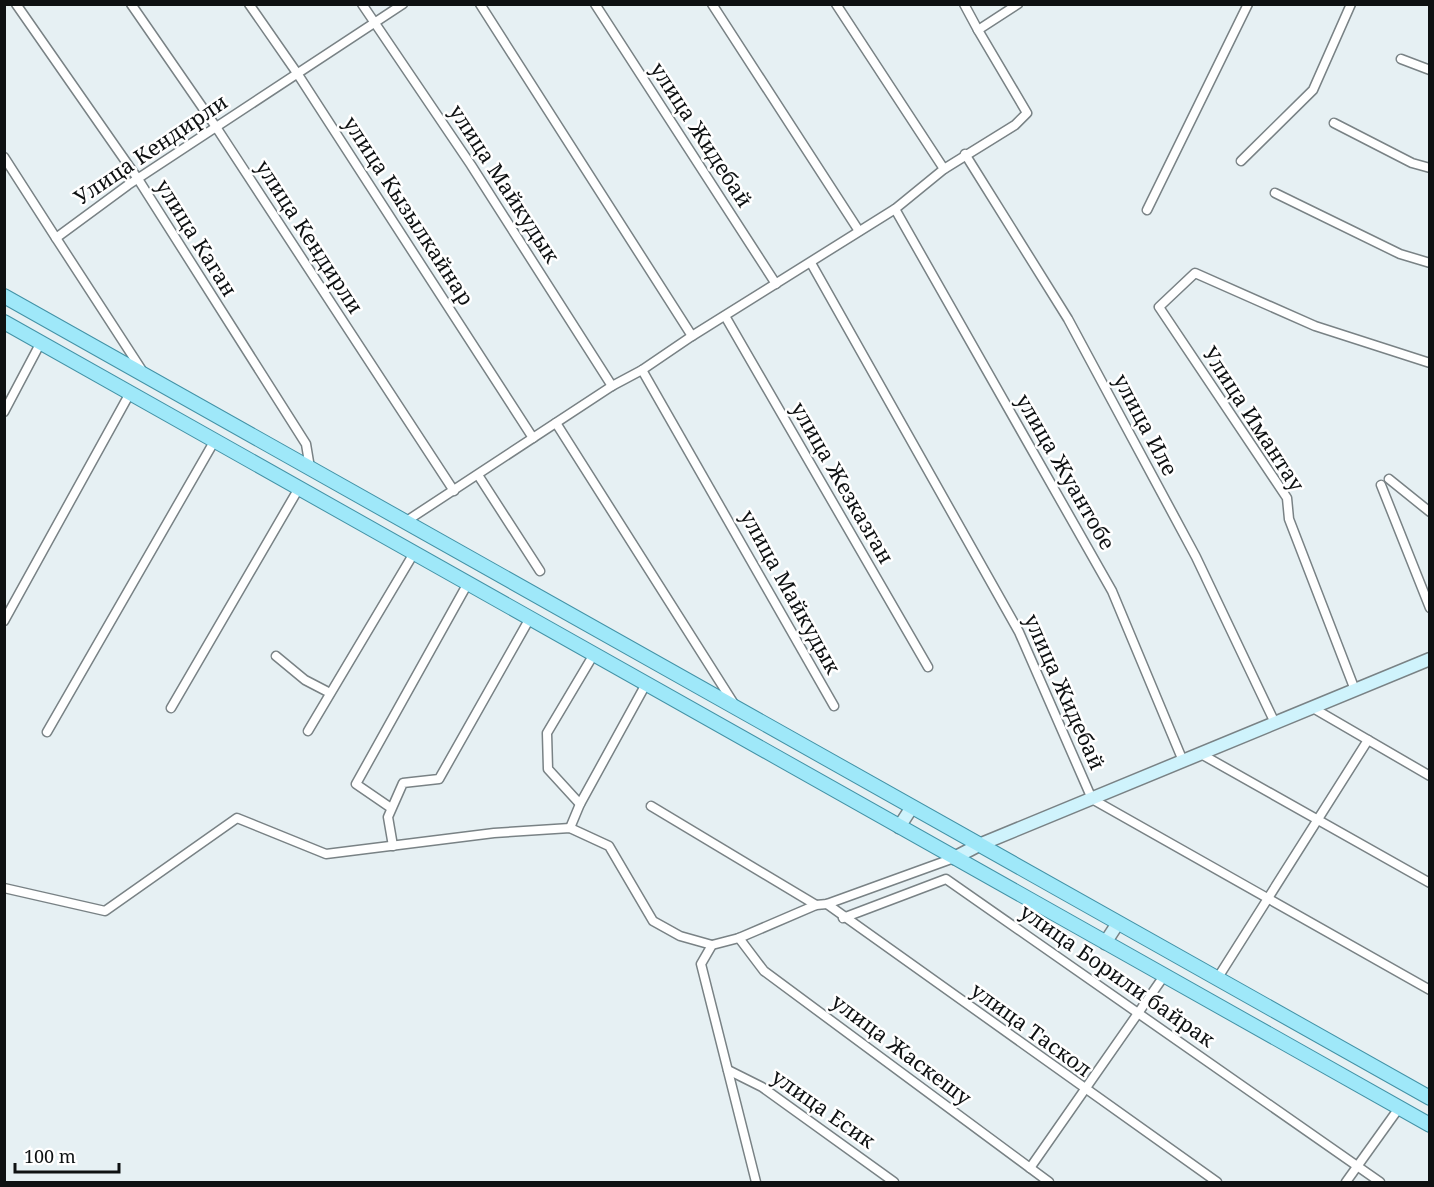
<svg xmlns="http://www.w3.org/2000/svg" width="1434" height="1187" font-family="'Noto Serif',serif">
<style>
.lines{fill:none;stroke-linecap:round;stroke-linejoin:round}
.street-casing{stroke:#798285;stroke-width:11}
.secondary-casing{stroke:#798285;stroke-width:15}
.primary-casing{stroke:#4392a6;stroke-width:16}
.street{stroke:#fff;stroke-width:8}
.secondary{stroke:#cff3fc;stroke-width:12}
.primary{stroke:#9fe8f9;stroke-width:14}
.labels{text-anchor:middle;stroke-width:5;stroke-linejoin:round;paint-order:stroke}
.street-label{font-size:21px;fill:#0e1112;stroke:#fff}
</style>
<rect width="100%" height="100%" fill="#e6f0f3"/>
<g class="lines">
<g class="street-casing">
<g id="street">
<path d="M16,4L138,179L306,444L310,468"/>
<path d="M131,4L216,127L454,491"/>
<path d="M249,4L297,73L533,438"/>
<path d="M362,4L471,165L612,386"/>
<path d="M480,4L692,336"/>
<path d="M595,4L776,284"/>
<path d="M712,4L859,231"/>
<path d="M836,4L944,169"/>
<path d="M964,4L978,30"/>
<path d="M1401,59L1430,70"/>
<path d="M1334,123L1412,163L1430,168"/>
<path d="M965,154L1068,319L1196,557L1275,723"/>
<path d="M4,157L56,238"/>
<path d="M1241,161L1313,90L1351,4"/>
<path d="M1275,193L1400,254L1430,263"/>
<path d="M895,209L1112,591L1183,761"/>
<path d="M1147,210L1248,4"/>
<path d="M811,263L1019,632L1092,799L1430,990"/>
<path d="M725,316L928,667"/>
<path d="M642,370L834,706"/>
<path d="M143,372L56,238L128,185L403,4"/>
<path d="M4,412L41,342"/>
<path d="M556,423L734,704"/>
<path d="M478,475L540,571"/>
<path d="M1389,479L1430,512"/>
<path d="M1381,485L1430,608"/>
<path d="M405,522L612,386L642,370L692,336L895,209L944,169L1015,125L1027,113L978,30L1018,4"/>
<path d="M4,621L130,393"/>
<path d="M276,656L305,680L330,693"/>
<path d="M1355,690L1289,519L1287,498L1159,307L1195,273L1315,326L1430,363"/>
<path d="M171,708L299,488"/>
<path d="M1313,708L1430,776"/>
<path d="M308,731L414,553"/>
<path d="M47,732L215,440"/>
<path d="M1201,754L1430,883"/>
<path d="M580,804L548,769L547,733L594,654"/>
<path d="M651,806L816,905"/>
<path d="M391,808L356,784L468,583"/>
<path d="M570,828L580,804L646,684"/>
<path d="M393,846L388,817L403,783L439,779L530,618"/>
<path d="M4,888L105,911L237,818L326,854L494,833L570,828L609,846L653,921L680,936L712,945"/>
<path d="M827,904L1217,1182"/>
<path d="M843,918L946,879L1380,1182"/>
<path d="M739,938L764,971L1049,1182"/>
<path d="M1217,979L1368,740"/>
<path d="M728,1070L762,1087L894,1182"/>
<path d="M1030,1168L1164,976"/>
<path d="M756,1182L701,964L712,945L739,938L816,905L827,904L954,858"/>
<path d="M1346,1182L1399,1108"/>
</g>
</g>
<g class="secondary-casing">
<g id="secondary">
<path d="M899,827L912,807"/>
<path d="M954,858L979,845L1430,659"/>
<path d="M1105,943L1118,923"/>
</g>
</g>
<g class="primary-casing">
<g id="primary">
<path d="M4,296L1430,1098"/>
<path d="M4,322L1430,1125"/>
</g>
</g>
<use href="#street" class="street"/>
<use href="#secondary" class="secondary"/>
<use href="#primary" class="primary"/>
</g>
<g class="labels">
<g class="street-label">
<text transform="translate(701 135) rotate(57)" y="7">улица Жидебай</text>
<text transform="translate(151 150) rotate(-34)" y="7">Улица Кендирли</text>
<text transform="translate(504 184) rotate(57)" y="7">улица Майкудык</text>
<text transform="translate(408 211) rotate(57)" y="7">улица Кызылкайнар</text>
<text transform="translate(309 237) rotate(57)" y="7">улица Кендирли</text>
<text transform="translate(196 238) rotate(58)" y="7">улица Каган</text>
<text transform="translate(1253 419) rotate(57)" y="7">Улица Имантау</text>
<text transform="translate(1145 425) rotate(62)" y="7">улица Иле</text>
<text transform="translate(1065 472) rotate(60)" y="7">улица Жуантобе</text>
<text transform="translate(842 483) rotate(60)" y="7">улица Жезказган</text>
<text transform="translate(790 592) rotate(61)" y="7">улица Майкудык</text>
<text transform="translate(1064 692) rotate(66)" y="7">улица Жидебай</text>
<text transform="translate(1117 976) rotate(35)" y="7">улица Борили байрак</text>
<text transform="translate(1031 1030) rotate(36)" y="7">улица Таскол</text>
<text transform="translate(901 1050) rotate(37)" y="7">улица Жаскешу</text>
<text transform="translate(823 1109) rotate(35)" y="7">улица Есик</text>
</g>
</g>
<rect width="1434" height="1187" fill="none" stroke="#0e1112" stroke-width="12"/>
<path d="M15 1163v9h104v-9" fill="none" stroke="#0e1112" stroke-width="3"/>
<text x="24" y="1163" font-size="18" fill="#0e1112" stroke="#ffffff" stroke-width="4.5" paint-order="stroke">100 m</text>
</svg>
